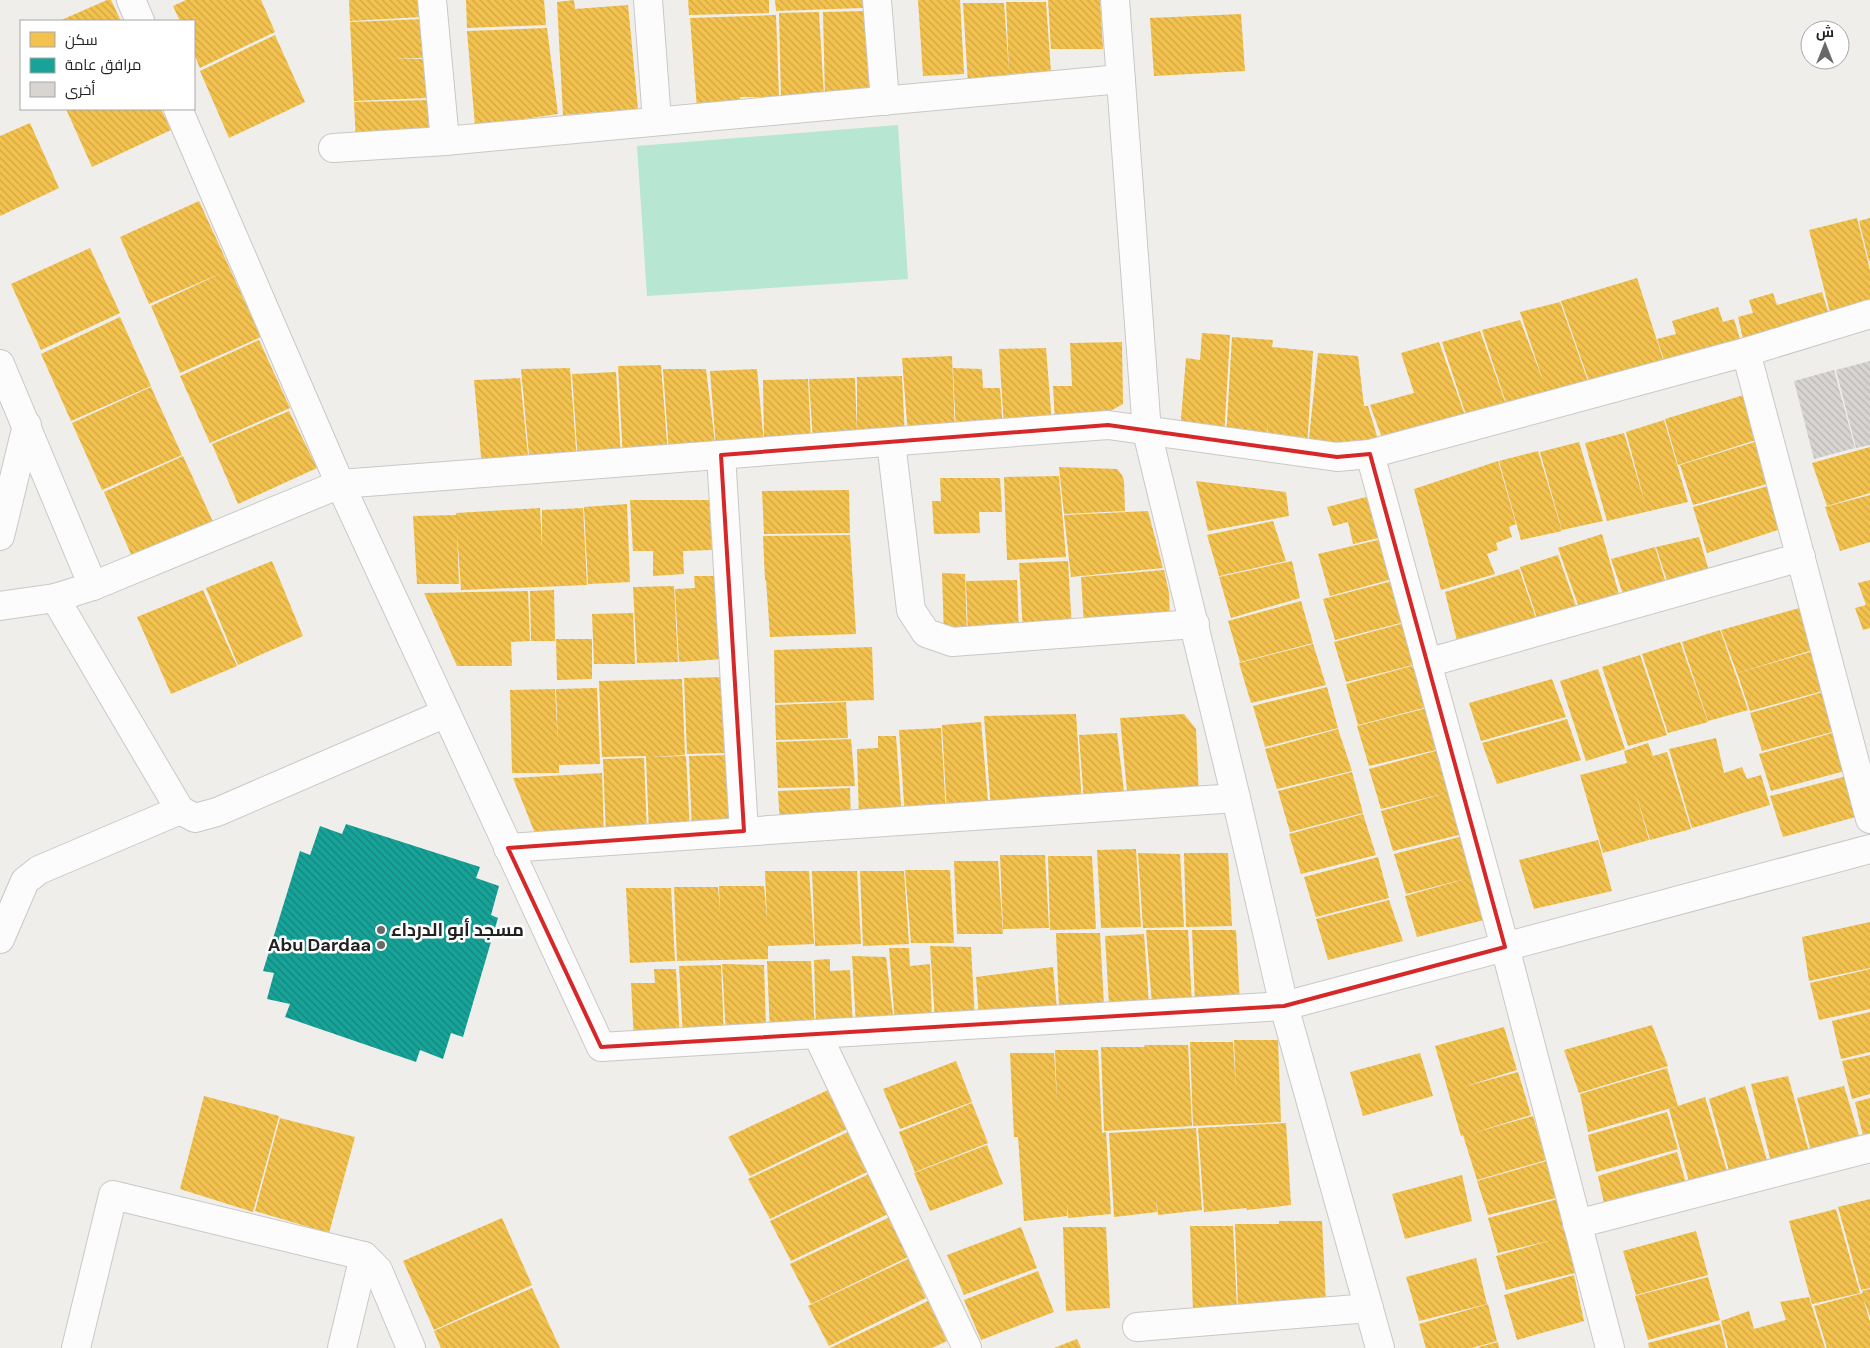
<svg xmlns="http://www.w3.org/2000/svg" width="1870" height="1348" font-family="'DM Sans',Cairo,sans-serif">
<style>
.pitch{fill:#b7e6d2}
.homes{fill:url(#homes-back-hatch)}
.public{fill:url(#public-back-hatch)}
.building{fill:url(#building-back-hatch)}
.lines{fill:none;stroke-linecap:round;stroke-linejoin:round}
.minor-casing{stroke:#c9c8c7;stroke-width:30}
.minor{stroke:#fdfcfc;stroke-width:28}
.marked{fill:none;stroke:#d62828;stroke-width:4;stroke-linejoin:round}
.poi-dot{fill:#6a6968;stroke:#fff;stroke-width:2}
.labels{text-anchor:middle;stroke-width:5;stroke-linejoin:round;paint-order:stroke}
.poi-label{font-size:18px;font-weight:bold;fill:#222;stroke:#fff;text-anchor:start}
</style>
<defs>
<pattern id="homes-back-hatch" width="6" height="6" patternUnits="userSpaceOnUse" patternTransform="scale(1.25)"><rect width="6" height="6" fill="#f2c14e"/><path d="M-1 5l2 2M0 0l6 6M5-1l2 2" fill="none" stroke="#cfa644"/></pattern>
<pattern id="public-back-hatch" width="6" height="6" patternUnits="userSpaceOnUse" patternTransform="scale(1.25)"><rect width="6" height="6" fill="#17a398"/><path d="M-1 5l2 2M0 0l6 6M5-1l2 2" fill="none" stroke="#14847c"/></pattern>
<pattern id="building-back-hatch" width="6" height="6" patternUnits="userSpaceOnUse" patternTransform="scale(1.25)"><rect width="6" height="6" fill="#d7d4d2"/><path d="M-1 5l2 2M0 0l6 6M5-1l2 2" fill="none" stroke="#b8b6b4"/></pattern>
</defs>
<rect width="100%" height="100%" fill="#f0eeeb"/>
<path class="pitch" d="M898,125L908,279L647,296L637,146Z"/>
<g class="homes">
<path d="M107,0H111L121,21H59Z"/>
<path d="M186,0H261L275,32L200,68L194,54V21H180L173,6Z"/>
<path d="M349,0H422V17L350,21Z"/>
<path d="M466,0H544L546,25L467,28Z"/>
<path d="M574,0L575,9L628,5L638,109L563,115L557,2Z"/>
<path d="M688,0H769V13L689,15Z"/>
<path d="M775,0H863V8L776,11Z"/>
<path d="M918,0H960L964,74L923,76Z"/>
<path d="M1048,0H1100L1103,49H1051Z"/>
<path d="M1006,2H1046L1051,72L1009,74L1010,82L968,84L963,3H1004L1009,72Z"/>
<path d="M864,11L874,76L867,95L825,97L823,12Z"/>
<path d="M819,12L824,97L781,98L779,13Z"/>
<path d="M1241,14L1245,71L1154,76L1150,18Z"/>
<path d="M776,15L779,97H740L741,107L697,109L690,18Z"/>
<path d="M424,19V58L391,59H426V98L354,101L350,22Z"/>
<path d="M547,28L558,114L475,126L467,31Z"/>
<path d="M275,35L305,102L229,138L200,71Z"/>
<path d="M428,100L429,138L356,142L354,102Z"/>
<path d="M66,109H161L171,130L92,167Z"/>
<path d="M30,123L59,188L0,216V136Z"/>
<path d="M199,201L261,337L180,373L151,306L222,273L149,304L120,237Z"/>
<path d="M1857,218L1870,270V307L1832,320L1809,230Z"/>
<path d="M1870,218V261H1869L1859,221Z"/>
<path d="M90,248L120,313L41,350L11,284Z"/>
<path d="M1637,278L1666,369L1592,390L1561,301Z"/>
<path d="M1822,292L1831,321L1745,348L1738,317L1753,313L1749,300L1773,293L1777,305Z"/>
<path d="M1560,302L1591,390L1509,412L1482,330L1520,320L1544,383L1520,312Z"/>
<path d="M1718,307L1723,322L1734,319L1743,349L1667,369L1657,339L1676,334L1672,321Z"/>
<path d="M120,317L151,386L71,421L41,354Z"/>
<path d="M1480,331L1509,413L1469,424L1442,342Z"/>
<path d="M1202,333L1230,335L1224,438L1180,431L1186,358L1200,360Z"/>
<path d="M1232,337L1273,340L1272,347L1313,351L1307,448L1267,444L1268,422L1266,444L1226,438Z"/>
<path d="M259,340L290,408L210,443L180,376Z"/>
<path d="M1122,342L1123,404L1094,420L1055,422L1053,386H1072L1070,343Z"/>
<path d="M1439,342L1468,424L1385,446L1370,405L1414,393L1401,353Z"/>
<path d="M1046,348L1052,424L1004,428L999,349Z"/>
<path d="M1318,353L1358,356L1364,406H1368L1380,446L1308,448Z"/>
<path d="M952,356L955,434L908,436L902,358Z"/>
<path d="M661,365L668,456L623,459L618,366Z"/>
<path d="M570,368L577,462L530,466L521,369Z"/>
<path d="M953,368L982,369L983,388H1000L1003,431L956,434Z"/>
<path d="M663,369H706L716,451L669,453Z"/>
<path d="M757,369L764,445L716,447L710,371Z"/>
<path d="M616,372L621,458L578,462L572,374Z"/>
<path d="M902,376L905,438L813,442L809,379L855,378L857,433V377Z"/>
<path d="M520,378L529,465L482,467L474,380Z"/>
<path d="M808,379L811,441L764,443L763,380Z"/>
<path d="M151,387L182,455L102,490L72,423Z"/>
<path d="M1747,394L1762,438L1678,465L1665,419Z"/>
<path d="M289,411L317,468L238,504L212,444Z"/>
<path d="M1664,420L1688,502L1607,521L1585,443L1624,433L1646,507L1626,432Z"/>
<path d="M1761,440L1774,482L1693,505L1680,465Z"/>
<path d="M1579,442L1603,521L1562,530L1540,452Z"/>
<path d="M1870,447V493L1827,506L1812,463Z"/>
<path d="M1538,451L1562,531L1521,540L1499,461Z"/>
<path d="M183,456L214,524L133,559L104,492Z"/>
<path d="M1498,461L1516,524L1509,527L1512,537L1496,543L1498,550L1487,554L1495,574L1441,590L1414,489Z"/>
<path d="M1059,467L1117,469L1122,475L1124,481L1125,511L1064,514Z"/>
<path d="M1059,476L1066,557L1007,560L1004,477Z"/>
<path d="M940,478H1000L1002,512H979L980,533L934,534L932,501H941Z"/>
<path d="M1196,481L1286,492L1289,516L1208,531Z"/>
<path d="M1775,484L1790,526L1707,553L1693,507Z"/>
<path d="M849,490L850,533L764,534L762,491Z"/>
<path d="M1870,495V542L1840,551L1825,507Z"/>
<path d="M1366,497L1378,514L1383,537L1353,544L1348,522L1333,526L1327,507Z"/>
<path d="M630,500H709L712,550L683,551L684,574L653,576V551H633Z"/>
<path d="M627,504L630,582L588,584L584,507Z"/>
<path d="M540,508L542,548V510L583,508L587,585L461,590L457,532L459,584H417L413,516L456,515V513Z"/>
<path d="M1148,511L1163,568L1071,577L1064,515Z"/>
<path d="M1273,521L1286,561L1219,576L1207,535Z"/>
<path d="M1602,534L1622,605L1582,616L1558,548Z"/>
<path d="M850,535L856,634L770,637L766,580H765L763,536Z"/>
<path d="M1699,537L1711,578L1670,590L1656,547Z"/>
<path d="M1382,539L1396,578L1330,596L1318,554Z"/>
<path d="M1655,547L1668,590L1626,603L1611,559Z"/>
<path d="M1558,555L1580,617L1540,627L1520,567Z"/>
<path d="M272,561L303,636L238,665L206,588Z"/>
<path d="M1068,561L1072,630L1023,633L1019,563Z"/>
<path d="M1292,561L1300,598L1231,618L1219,577Z"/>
<path d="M1519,569L1539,627L1459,649L1445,592Z"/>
<path d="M1164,570L1169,593L1170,617L1084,626L1081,577Z"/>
<path d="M942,573L965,574L967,636L944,637Z"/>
<path d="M694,576H724V659L679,662L675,589L695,588Z"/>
<path d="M1017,580L1019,633L968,636L966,581Z"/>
<path d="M1396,580L1408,621L1335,640L1323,599Z"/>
<path d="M1870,580V628L1863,630L1855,608L1866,605L1858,583Z"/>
<path d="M674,586L678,662L637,663L633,587Z"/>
<path d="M203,590L237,666L171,694L137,617Z"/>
<path d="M554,590L555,641H531L530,591Z"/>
<path d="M528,591L530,641L511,642L512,666H457L424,593Z"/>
<path d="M1301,601L1313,643L1240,662L1228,621Z"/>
<path d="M1803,607L1816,649L1737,673L1721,630Z"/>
<path d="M633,613L635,664H594L592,614Z"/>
<path d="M1408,622L1421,663L1346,682L1334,642Z"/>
<path d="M1720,630L1748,710L1708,721L1682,642Z"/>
<path d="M556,639H592V679L557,680Z"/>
<path d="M1680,642L1708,722L1668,733L1642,654Z"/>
<path d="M1313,644L1326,685L1251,703L1239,663Z"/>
<path d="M872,647L874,700L775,703L774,650Z"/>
<path d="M1817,650L1830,689L1750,711L1737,673Z"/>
<path d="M1640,655L1667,735L1628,746L1602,667Z"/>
<path d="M1419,664L1431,706L1358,725L1346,684Z"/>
<path d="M1598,669L1625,749L1586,761L1560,681Z"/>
<path d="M725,677L728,753L687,754L684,678Z"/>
<path d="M682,679L685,755L648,757L686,756L690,832L649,834L646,756L602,757L599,681L640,680L641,713L640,680Z"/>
<path d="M1552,679L1566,717L1481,741L1469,703Z"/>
<path d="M1327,687L1338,728L1265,747L1253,706Z"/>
<path d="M597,688L600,764L559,765V773H512L510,690L555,689L558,748L556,689Z"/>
<path d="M1830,690L1843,729L1762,751L1750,713Z"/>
<path d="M846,702L848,738L776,740L775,705Z"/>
<path d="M1431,707L1444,748L1369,766L1357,726Z"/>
<path d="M1076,714L1082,804L991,810L984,716Z"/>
<path d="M1184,714L1196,729L1199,796L1128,801L1120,718Z"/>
<path d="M1567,719L1581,760L1497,784L1482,743Z"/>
<path d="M981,722L989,812L947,815L942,725Z"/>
<path d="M941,728L946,814L905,817L899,730Z"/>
<path d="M1338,729L1352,771L1277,789L1265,749Z"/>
<path d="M1839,731L1852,769L1771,791L1759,754Z"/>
<path d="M1117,733L1125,800L1084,803L1079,735Z"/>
<path d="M878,736H896L902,818L859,820L857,749L878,748Z"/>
<path d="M1716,738L1724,773L1742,767L1747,779L1761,775L1770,805L1692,828L1669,749Z"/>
<path d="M851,739L855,786L778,788L776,742Z"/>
<path d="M1648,743L1653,756L1667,752L1691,829L1650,840L1634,787L1649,840L1603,853L1580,775L1627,763L1624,751Z"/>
<path d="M1443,749L1467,833L1393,851L1381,811L1446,793L1381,809L1369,769Z"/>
<path d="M729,755L733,831L692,832L689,756Z"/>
<path d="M644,758L647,834L606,835L603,759Z"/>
<path d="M1352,772L1363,813L1290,832L1278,791Z"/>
<path d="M602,773L604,837L538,841L513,778Z"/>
<path d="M1847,776L1859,816L1783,837L1770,796Z"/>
<path d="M850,788L851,823L780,825L778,791Z"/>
<path d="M1363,814L1376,855L1301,874L1289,834Z"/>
<path d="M1467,835L1492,918L1417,937L1405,896L1469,878L1406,894L1394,854Z"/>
<path d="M1598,840L1612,891L1534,909L1519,860Z"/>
<path d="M1136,849L1141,927L1101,928L1097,850Z"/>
<path d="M1138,853L1180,854L1184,927L1143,928Z"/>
<path d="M1184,853H1228L1232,926L1186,927Z"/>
<path d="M1000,855H1045L1049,928L1003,929Z"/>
<path d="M1048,856H1092L1096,929L1050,930Z"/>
<path d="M1378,857L1389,898L1316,917L1304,877Z"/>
<path d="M954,861H998L1003,934H957Z"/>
<path d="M905,870H950L954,943H911Z"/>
<path d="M765,871H809L814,944L768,946V959L677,961L674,887H718L720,911L719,886H764L767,920Z"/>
<path d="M812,871H857L861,944L815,946Z"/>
<path d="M860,871H904L909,944L863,946Z"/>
<path d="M626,888H671L675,961L630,963Z"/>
<path d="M1389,900L1403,941L1328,960L1316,919Z"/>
<path d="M1870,922V968L1809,981L1802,937Z"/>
<path d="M1146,930H1188L1192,1003L1152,1004Z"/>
<path d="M1192,930H1236L1240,1003L1195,1004Z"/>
<path d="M1056,933H1100L1104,1006L1059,1007Z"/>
<path d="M1144,934L1149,1004L1109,1005L1105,936Z"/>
<path d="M930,946L971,947L975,1020L935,1021Z"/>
<path d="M889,948H909L910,966L930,964L932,1021L895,1024Z"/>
<path d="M852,956L886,957L894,1024L856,1026Z"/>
<path d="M830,959V971L850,970L853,1027L816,1030L814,960Z"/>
<path d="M767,961H811L815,1030L770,1032Z"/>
<path d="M722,964L764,965L766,1030L726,1034Z"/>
<path d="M721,965L724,1036L683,1037L679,966Z"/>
<path d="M1053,967L1057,1009L979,1017L976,977Z"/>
<path d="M654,969H676L680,1040L634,1041L631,983H655Z"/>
<path d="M1870,969V1009L1819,1020L1810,983Z"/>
<path d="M1870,1012V1052L1841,1059L1832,1021Z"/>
<path d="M1652,1025L1668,1066L1579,1093L1564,1050Z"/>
<path d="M1504,1027L1517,1070L1463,1087L1518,1072L1531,1115L1470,1134L1533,1116L1546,1160L1477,1180L1463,1135L1461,1136L1435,1046Z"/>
<path d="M1234,1040H1278L1281,1122L1193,1126L1190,1042H1233L1236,1090Z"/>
<path d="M1144,1045H1188L1192,1126L1104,1131L1101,1047H1145Z"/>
<path d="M1055,1050H1098L1102,1133L1106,1132L1111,1214L1068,1218L1067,1206V1216L1024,1221L1018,1137H1014L1010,1053H1054L1057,1101Z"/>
<path d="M1420,1053L1433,1096L1363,1116L1350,1072Z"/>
<path d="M1870,1055V1094L1852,1099L1842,1061Z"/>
<path d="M956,1061L972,1102L900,1129L883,1089Z"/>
<path d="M1667,1068L1678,1106L1588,1132L1580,1094Z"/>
<path d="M1788,1076L1810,1156L1772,1166L1751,1084Z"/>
<path d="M1745,1086L1769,1167L1731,1178L1709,1099Z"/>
<path d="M1844,1086L1861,1142L1812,1155L1797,1098Z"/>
<path d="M828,1090L847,1129L750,1176L728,1137Z"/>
<path d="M204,1096L279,1116L253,1212L180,1189Z"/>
<path d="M1705,1097L1729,1178L1691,1189L1669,1109Z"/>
<path d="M1870,1098V1139L1864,1140L1855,1102Z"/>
<path d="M972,1103L988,1143L915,1172L899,1132Z"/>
<path d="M1667,1112L1678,1149L1596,1172L1588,1135Z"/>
<path d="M280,1118L355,1137L329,1233L255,1211Z"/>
<path d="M1286,1123L1291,1205L1247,1210L1245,1188L1247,1208L1204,1212L1198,1128Z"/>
<path d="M1196,1128L1202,1210L1158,1215L1156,1196L1157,1212L1114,1217L1109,1133Z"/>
<path d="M848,1132L867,1172L770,1219L748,1179Z"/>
<path d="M987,1145L1003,1184L930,1211L914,1173Z"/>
<path d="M1677,1152L1688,1190L1606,1212L1598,1176Z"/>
<path d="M1547,1161L1556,1198L1488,1215L1477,1181Z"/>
<path d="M869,1174L888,1214L791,1261L770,1221Z"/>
<path d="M1462,1175L1472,1221L1405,1239L1392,1194Z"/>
<path d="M1558,1199L1575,1273L1506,1290L1496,1256L1552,1240L1498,1253L1488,1218Z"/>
<path d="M1870,1199V1288L1861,1290L1838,1207Z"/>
<path d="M1836,1209L1860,1293L1812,1304L1789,1221Z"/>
<path d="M890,1217L908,1257L811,1304L790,1264Z"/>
<path d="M502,1218L532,1285L434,1330L403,1261Z"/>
<path d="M1279,1221H1322L1326,1303L1238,1308L1235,1224H1279Z"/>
<path d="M1190,1226H1233L1237,1308L1193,1310Z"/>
<path d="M1021,1227L1037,1268L964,1295L947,1255Z"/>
<path d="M1063,1227H1106L1110,1308L1066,1311Z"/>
<path d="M1696,1231L1708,1275L1636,1295L1623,1251Z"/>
<path d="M1476,1258L1487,1304L1419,1321L1406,1277Z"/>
<path d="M908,1259L926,1298L829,1346L808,1306Z"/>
<path d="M1038,1271L1054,1312L981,1340L964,1300Z"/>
<path d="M1574,1275L1584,1321L1517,1340L1504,1295Z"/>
<path d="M1708,1277L1720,1320L1648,1340L1635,1296Z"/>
<path d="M532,1288L560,1348H441L434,1331Z"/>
<path d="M1870,1289V1316L1863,1298L1870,1322V1348H1827L1814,1306L1863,1293L1862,1291Z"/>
<path d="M1809,1297L1825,1348H1728L1721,1321L1749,1311L1754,1329L1786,1320L1780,1302Z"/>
<path d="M928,1301L947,1341L932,1348H830Z"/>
<path d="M1488,1304L1497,1341L1472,1348H1426L1419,1324Z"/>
<path d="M1720,1324L1726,1348H1649L1648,1343Z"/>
<path d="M1077,1339L1081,1348H1054Z"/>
<path d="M1498,1342L1499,1348H1479V1347Z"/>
</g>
<path class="public" d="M346,824L480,867L476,878L499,886L491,915L498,918L463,1037L451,1033L443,1059L420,1050L416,1062L285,1017L290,1004L267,999L274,973L263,971L300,851L310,855L320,826L342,834Z"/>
<g class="building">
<path d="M1870,361V445L1856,448L1836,370Z"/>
<path d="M1834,370L1855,448L1814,459L1794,381Z"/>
</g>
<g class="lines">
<g class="minor-casing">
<g id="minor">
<path d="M131,0L140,21"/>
<path d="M432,0L445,141"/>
<path d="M648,0L657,121"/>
<path d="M877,0L885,101"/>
<path d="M1115,0L1147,432L1236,798L1284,1006L1380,1348"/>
<path d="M178,109L340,484L601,1047L1284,1006L1870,849"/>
<path d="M333,148L445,141L1121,79"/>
<path d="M1746,352L1870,819"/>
<path d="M0,364L93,586"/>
<path d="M891,442L911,610L926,633L952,642L1195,624"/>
<path d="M1370,454L1505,947L1610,1348"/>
<path d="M721,455L744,831"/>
<path d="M0,536L27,425"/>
<path d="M55,598L180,810L195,818L217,812L446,713"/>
<path d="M0,606L55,598L93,586L340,484L1108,425L1337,457L1370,454L1746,352L1870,314"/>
<path d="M1427,663L1801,557"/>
<path d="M508,848L1236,798"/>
<path d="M0,939L25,881L39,870L180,810"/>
<path d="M817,1034L967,1348"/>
<path d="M1577,1224L1870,1148"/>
<path d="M1137,1327L1369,1308"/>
<path d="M76,1348L113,1195L364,1256L378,1270L411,1348"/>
<path d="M342,1348L364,1256"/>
</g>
</g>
<use href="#minor" class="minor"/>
</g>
<path class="marked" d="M1108,425L1337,457L1370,454L1505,947L1284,1006L601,1047L508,848L744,831L721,455Z"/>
<g class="poi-dot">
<circle cx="381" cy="930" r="5"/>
<circle cx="381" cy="945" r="5"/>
</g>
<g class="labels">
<g class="poi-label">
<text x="391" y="936">مسجد أبو الدرداء</text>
<text x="371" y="951" text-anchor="end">Abu Dardaa</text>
</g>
</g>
<rect x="20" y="20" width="175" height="90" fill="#ffffff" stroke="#a7a7a7"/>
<rect x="30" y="32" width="25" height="15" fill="#f2c14e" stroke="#a7a7a7"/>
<text x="65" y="45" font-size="15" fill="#222222">سكن</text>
<rect x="30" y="58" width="25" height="15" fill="#17a398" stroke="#a7a7a7"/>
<text x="65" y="70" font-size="15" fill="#222222">مرافق عامة</text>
<rect x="30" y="82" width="25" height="15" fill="#d7d4d2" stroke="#a7a7a7"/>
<text x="65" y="95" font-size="15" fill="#222222">أخرى</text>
<g transform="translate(1825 45)"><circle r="24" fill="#ffffff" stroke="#a7a7a7"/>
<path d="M0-4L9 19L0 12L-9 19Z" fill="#6a6968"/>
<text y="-8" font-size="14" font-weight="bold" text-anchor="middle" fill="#222222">ش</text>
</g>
</svg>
